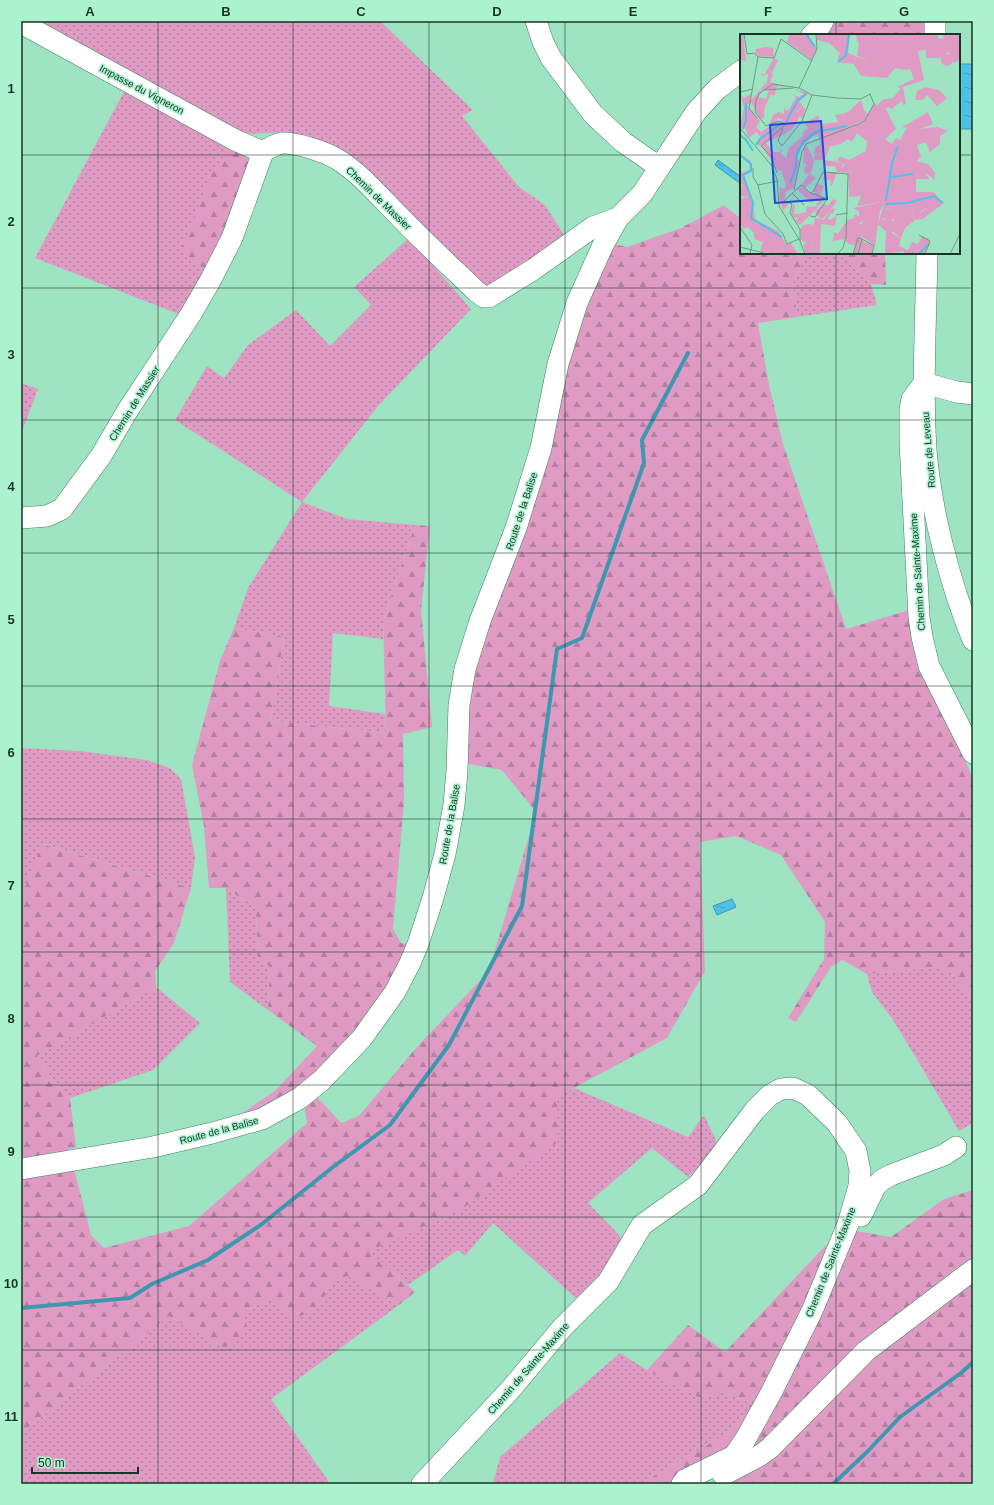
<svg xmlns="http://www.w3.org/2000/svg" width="994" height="1505" font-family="Arial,sans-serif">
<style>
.grass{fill:url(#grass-dots)}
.forest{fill:url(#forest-firs)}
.water{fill:url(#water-ripples);stroke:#3d97ae}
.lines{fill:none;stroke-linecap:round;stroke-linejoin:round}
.stream{stroke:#3d97ae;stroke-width:4}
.minor-casing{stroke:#3c8163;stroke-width:22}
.minor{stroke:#fff;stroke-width:21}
.grid{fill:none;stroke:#183528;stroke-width:1;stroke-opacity:0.55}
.labels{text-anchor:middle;stroke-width:3;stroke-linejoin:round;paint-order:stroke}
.street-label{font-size:10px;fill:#183528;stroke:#abf2cf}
.inset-river{fill:none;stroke:#4dc1e7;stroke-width:2}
.inset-road{fill:none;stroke:#689e85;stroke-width:1}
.view{fill:#1d4ed8;fill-opacity:0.15;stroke:#1d4ed8;stroke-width:2}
.inset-edge{fill:none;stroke:#183528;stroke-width:2}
.neatline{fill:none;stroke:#183528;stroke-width:1.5}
.grid-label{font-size:13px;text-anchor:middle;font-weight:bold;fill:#183528}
</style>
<defs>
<pattern id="grass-dots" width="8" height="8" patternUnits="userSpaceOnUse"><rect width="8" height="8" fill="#e09bc4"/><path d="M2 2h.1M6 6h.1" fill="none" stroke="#b57f9f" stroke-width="1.8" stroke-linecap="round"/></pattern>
<pattern id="forest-firs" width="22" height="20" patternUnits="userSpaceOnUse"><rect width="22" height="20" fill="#e09bc4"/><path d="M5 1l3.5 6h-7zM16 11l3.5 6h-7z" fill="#b57f9f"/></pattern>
<pattern id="water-ripples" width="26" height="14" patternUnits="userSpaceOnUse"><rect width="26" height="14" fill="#4dc1e7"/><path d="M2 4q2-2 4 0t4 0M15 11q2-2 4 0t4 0" fill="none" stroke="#3f9ebb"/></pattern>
</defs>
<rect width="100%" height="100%" fill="#9ee4c3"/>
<g class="grass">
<path d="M43,21H380L473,110L462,116L519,187L545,205L566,238L503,283L483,288L312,138L289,132L241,134L39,28Z"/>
<path d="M127,86L232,146L208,272L181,315L35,258Z"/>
<path d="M409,238L471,309L378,406L302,502L347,519L415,525L383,620V639L333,633L329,706L385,714L386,733L271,721L284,637L234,628L248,588L302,502L175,420L207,366L224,378L248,345L296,310L330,346L371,305L354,287Z"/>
<path d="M807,253H826L851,260L871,284L877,305L797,317L793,283Z"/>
<path d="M21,383L38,389L21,434Z"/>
<path d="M21,748L80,751L147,760L170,768L181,779L195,857L191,888L43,844L21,898Z"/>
<path d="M226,888L256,909L258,958L270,967L268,1010L230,982Z"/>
<path d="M937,967L952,973L973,1003V1123L959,1131L915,1056L893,1020L872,992L867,974Z"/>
<path d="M156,987L200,1023L153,1070L70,1098L51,1077L37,1056Z"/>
<path d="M574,1088L688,1137L704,1115L719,1147L688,1177L652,1148L588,1203L625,1241L581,1303L493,1223L465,1256L458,1250L408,1285L368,1251L460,1210L556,1097Z"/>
<path d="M347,1276L399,1305L271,1399L329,1482L327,1484H21V1433L169,1316L224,1348L244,1311L273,1298L320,1308L329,1285Z"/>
<path d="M620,1353L647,1370L700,1398L722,1392L759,1406L749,1423L742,1417L728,1433L652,1477L648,1484H493L500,1457Z"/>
</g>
<g class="forest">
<path d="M832,21H924V35H822Z"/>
<path d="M232,146L247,156L250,167L208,272L181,250L212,171Z"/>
<path d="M724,205L741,219V253H807L793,283L797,317L758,323L769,385L783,444L846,629L909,610L929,689L968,767L973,781V1003L952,973L937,967L867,974L842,960L831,967L796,1022L788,1018L824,959L825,922L781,855L736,836L700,842L705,971L667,1038L557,1097L558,1142L460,1210L369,1251L415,1292L399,1305L347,1276L329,1285L320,1308L293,1319L273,1298L244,1311L248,1331L224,1348L169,1316L21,1433V898L42,844L191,888L174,943L155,971L156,987L37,1056L51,1077L70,1098L76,1147L69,1149L91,1235L104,1248L189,1226L307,1123L304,1104L318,1098L341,1123L359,1116L416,1048L489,971L536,812L502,770L463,763L466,691L575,329L610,243L627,247L681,228Z"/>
<path d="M826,253H885L886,285L871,284L851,260Z"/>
<path d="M415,525L430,526L421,610L432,727L403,734L404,801L393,929L401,943L414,946L351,1045L274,1110L246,1119L241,1114L276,1090L317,1046L268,1010L270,967L258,958L256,909L226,888H209L204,826L192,765L220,661L234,628L284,637L271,721L386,733L383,620Z"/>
<path d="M973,1190V1263L821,1389L743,1458L851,1230L891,1237L944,1199Z"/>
<path d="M826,1245L830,1251L759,1406L722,1392L700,1398L647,1370L688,1325L725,1352Z"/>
<path d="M973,1278V1484H721L860,1366Z"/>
<path d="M742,1417L749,1423L720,1456L672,1482L670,1484H648L652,1477L728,1433Z"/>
</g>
<g class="water">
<path d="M959,64H973V129H961L959,127Z"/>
<path d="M718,160L741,177V184L715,165Z"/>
<path d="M732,899L736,907L717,915L713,906Z"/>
</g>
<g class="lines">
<g class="stream">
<path d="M21,1308L130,1298L152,1284L208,1260L262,1224L333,1167L390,1125L449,1045L522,906L557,649L582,638L644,463L642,440L688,353"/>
<path d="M833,1484L868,1451L900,1417L961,1373L973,1362"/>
</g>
<g class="minor-casing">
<g id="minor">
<path d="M536,21L543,42L551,58L593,114L623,142L659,167"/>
<path d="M21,23L235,140L263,152"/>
<path d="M812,35L817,31L823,21"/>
<path d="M935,35V21"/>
<path d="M927,253C926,319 922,384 926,450C931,511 950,584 973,640"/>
<path d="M973,394L957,392L924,383L912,399L910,409V442L919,617L922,637L929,666L973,753"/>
<path d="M21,518L47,516L62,509L101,456L126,413L191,314L210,281L232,238L263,152C269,148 275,144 282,143C296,142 325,152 337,159C360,173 379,196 398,215C423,241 450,266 476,291L484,297H489L534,269L593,227L618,218L642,194L696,112L717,89L741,71"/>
<path d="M21,1169L153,1147L212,1133L262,1119L300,1098L322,1080L362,1038L395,992L410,963L418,944L433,898L445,854L454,805L457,771L459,705L465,669L480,621L516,528L541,448L558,364L577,303L603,245L618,218"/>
<path d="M861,1216L875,1187L882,1180L891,1175L944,1155L956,1147"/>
<path d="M723,1475L759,1456L770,1448L866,1351L973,1270"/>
<path d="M422,1484L510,1390L562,1328L608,1282L642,1225L698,1185L755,1110L770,1095L781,1089L793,1088L808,1095L837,1123L856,1151L860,1171L859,1186L848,1224L812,1311L771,1393L745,1440L734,1456L685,1480L682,1484"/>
</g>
</g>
<use href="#minor" class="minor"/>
</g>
<path class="grid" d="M158,21V1484M293,21V1484M429,21V1484M565,21V1484M701,21V1484M836,21V35M21,155H741M959,155H973M836,253V1484M21,288H973M21,420H973M21,553H973M21,686H973M21,819H973M21,952H973M21,1085H973M21,1217H973M21,1350H973"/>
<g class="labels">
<g class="street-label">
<text transform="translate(142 89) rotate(28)" y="4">Impasse du Vigneron</text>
<text transform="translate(379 198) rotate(44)" y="4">Chemin de Massier</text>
<text transform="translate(134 403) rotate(-58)" y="4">Chemin de Massier</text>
<text transform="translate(928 450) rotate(-95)" y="4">Route de Leveau</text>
<text transform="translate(521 511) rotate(-72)" y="4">Route de la Balise</text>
<text transform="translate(917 572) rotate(-94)" y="4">Chemin de Sainte-Maxime</text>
<text transform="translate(449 824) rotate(-80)" y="4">Route de la Balise</text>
<text transform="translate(219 1130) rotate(-15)" y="4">Route de la Balise</text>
<text transform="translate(830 1262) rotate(-68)" y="4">Chemin de Sainte-Maxime</text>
<text transform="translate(528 1368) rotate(-49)" y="4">Chemin de Sainte-Maxime</text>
</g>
</g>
<g transform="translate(740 34)">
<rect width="220" height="220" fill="#9ee4c3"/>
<path d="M0,0H3L6,27L0,26ZM50,0H55L75,18L72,26L47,8ZM77,0H102L100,8L90,5L89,9L77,6ZM108,19L116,22L114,28L117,22L126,26L121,42L114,30L97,28ZM201 26a6 6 0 1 1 12 0a6 6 0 1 1-12 0ZM30,48L47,54L37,52L35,61H30L26,71H17L20,59L19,63L26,65L29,56H21ZM62,72L65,74L63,84L59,82L56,91L50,97L43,95ZM124,76L128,80L125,85L110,94L102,80L108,78L112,84ZM78,81L81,90L73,97L62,99L68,94L65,89ZM164,107L165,112L157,136L153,170H144L140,177L135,212L121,202L128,185L110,193H107V186L114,184V180L119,182V177L113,174L146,167L152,149V127L160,109ZM90,112L85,126L103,129L102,134L108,136L115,127H121V132L110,139L97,138L92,152L90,151L91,147L83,145L86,138H97L95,132H85V126H75L74,121H82L84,116ZM64,128L70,129V133H73L70,140L76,144L65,154L61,151L69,140L64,139L65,133H67ZM3,148L6,152L10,163L0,162ZM76,149L84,152L80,161L85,164L79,172L76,171L79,166L70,168L57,155L60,152L68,158L79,160L74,158ZM93,165L97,167L91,175L95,174L93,180L91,179L88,185L91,186L97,181L95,192L81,190L80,220H77L72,211L71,202H67L68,196L74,190L75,184L84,186L91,176L82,185L76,181L75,177L84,170L88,172ZM177,173L180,179L187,174L189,180L183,185L175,186L171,176ZM143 181a6 6 0 1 1 12 0a6 6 0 1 1-12 0ZM146,196L152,197V199L161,204L159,212L168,216L172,208L178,210L182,202L188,204L190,209L181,212L172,220H165L163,217L145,220ZM24,197L34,202L36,220L20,217L23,208L14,205V199ZM122,207L133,212L132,220H121Z" fill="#e09bc4"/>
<path d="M55,0H68L77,15L75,18L65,12ZM102,0H110L108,19L97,27L100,19L89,9L90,5L100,8ZM115,0H197L199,5L203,4L204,0H220V26L214,29L208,18L202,24H186V16L178,17L184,46L163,53L166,70L164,71L161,67L152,75L148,73L146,75L156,95L145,105L152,110L156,104L160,106L167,94L162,93L188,78L193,90L179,95L197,93L208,97L200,102V110L190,118L186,108L177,111L181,122L177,127L188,130L195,139L194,146L189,141L185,140L190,145H176V158H194L203,170L189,180L186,174L179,179L174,174L171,176L175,186L165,194L161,204L152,197H145L138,190L144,170H153L152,160L157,141L155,139L156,130L165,112L164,107L152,127V149L146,167L117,172L121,162L109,163L108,138L111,139L115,132H121V128L115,127L108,136L102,135L105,130L97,127L100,122L109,126L126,117L127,107L117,99L112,108L108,105L101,110L87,113L82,121L74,120L75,114L81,110L78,101L73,102L58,116L56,125L60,127L54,154L46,157L44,169H49L43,177L39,163L40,153L44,155L46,151L41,136L38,137L21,111L23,108L20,112L17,110L21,104L16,98L9,104L5,94L0,93L4,74L1,61L4,64L11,60V66L27,48L28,40L22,42L21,40H25L34,24L38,26L31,41L34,39L30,48L21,56L18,65V71H25L24,84L20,85L11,68L7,71L20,87L16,93L21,98L38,87L47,90L41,87L43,85L37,84V87L30,90L33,81L39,78L44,80V72L45,76H49L56,63L52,60L59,63L64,60L53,55L69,59L60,67L62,72L56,78L58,82L42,95L48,96L47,99L26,109L34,118H40L42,115L41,120L46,124L49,114L63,102L62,99L73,97L83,90L98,88L95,81L102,80L110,94L104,98L124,87L135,69L137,72L142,66L153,64L161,54L157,53L174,45L170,35L165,36L155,34L147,44L121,42L126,26L117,21L119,10ZM147,174L153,176L154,187L143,186ZM25,13L33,14L34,23L19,22L15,19L16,15ZM185,53L199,56L207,64L197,72L187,61L183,66H175L177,57ZM121,66L124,76L112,84L108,78ZM69,110L67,112L74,126L73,133H70V129H64L63,139L64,114ZM0,120L11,127V137L4,141L10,163L3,148L0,154V135L2,139L10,135L9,128ZM8,163H12L15,186L38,197L46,210L51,209L58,220H36L35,214L32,210L35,207L34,202L24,197L14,199L8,193L3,195L0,188V165ZM82,169L60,191L55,187L59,183L54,184L51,180L53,170L55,171L54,180H59L66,178V173L79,172ZM126,184L128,185L121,202L123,208L121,220H113L115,211L109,210L104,205L93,207L94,198L98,200L105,189L110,193L116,189L121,190ZM69,190H72L67,202H71L72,211L77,220H66L63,211L67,209L61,206L60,196L63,191ZM184,208L190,209L185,220H172L177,215L178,210L181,212Z" fill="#e09bc4" fill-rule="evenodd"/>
<path class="inset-river" d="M66,0L75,13M98,28L106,21L109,0M46,88L58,66L66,60M3,95L6,86V69M0,101L6,106L13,117M16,111L20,105L41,90M0,121L11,130V137L3,141L13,169L11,184L42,203M151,143L173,140M50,149L56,133L57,120L63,108L76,98L107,92M146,167L152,129L158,112M146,170L168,169L194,162L203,169M179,220L188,210"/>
<path class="inset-road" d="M4,0L7,20L14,19L18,23L9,74L17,84M18,23L34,24L41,5L72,27M24,56L54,54M0,58L13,55M46,90L39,87L26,92L15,78L16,66L20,59L33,50L59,54L77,15L76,0M0,94L32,132L37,145L39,172L60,207L65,220M43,94L38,107L42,112L62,87L72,61M13,134V143L18,151L25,180L43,200L47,210L59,205M37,139L31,122L21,112L46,90M18,151L38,147M54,156L62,118L66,110L119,90L125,86L134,70L130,60L121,65L97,64L72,61L59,54M73,158L83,138L108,140L106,203L103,214L97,220M52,159L64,171M96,181L108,179M0,193L12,211L10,220M179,201L190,207L185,220M122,205L134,212L132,220M60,207V195L50,179L52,170L44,167L61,151L69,158L87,165L75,183L70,182M0,213L28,220M113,220L118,204L122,205M118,220L122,205M210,220L220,200"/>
<path class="view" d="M81,87L87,165L35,169L30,91Z"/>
<rect width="220" height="220" class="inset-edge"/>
</g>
<rect width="994" height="1505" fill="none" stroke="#abf2cf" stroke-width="44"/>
<path d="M32 1467v6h106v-6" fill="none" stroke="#183528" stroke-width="2"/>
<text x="38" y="1467" font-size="12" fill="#183528" stroke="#abf2cf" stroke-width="3" paint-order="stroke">50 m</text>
<rect x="22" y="22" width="950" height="1461" class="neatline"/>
<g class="grid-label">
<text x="90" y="16">A</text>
<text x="226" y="16">B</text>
<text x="361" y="16">C</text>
<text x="497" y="16">D</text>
<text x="633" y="16">E</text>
<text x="768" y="16">F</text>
<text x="904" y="16">G</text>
<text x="11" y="93">1</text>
<text x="11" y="226">2</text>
<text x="11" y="359">3</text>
<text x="11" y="491">4</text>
<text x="11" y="624">5</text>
<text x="11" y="757">6</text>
<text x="11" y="890">7</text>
<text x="11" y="1023">8</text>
<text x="11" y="1156">9</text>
<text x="11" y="1288">10</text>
<text x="11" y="1421">11</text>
</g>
</svg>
